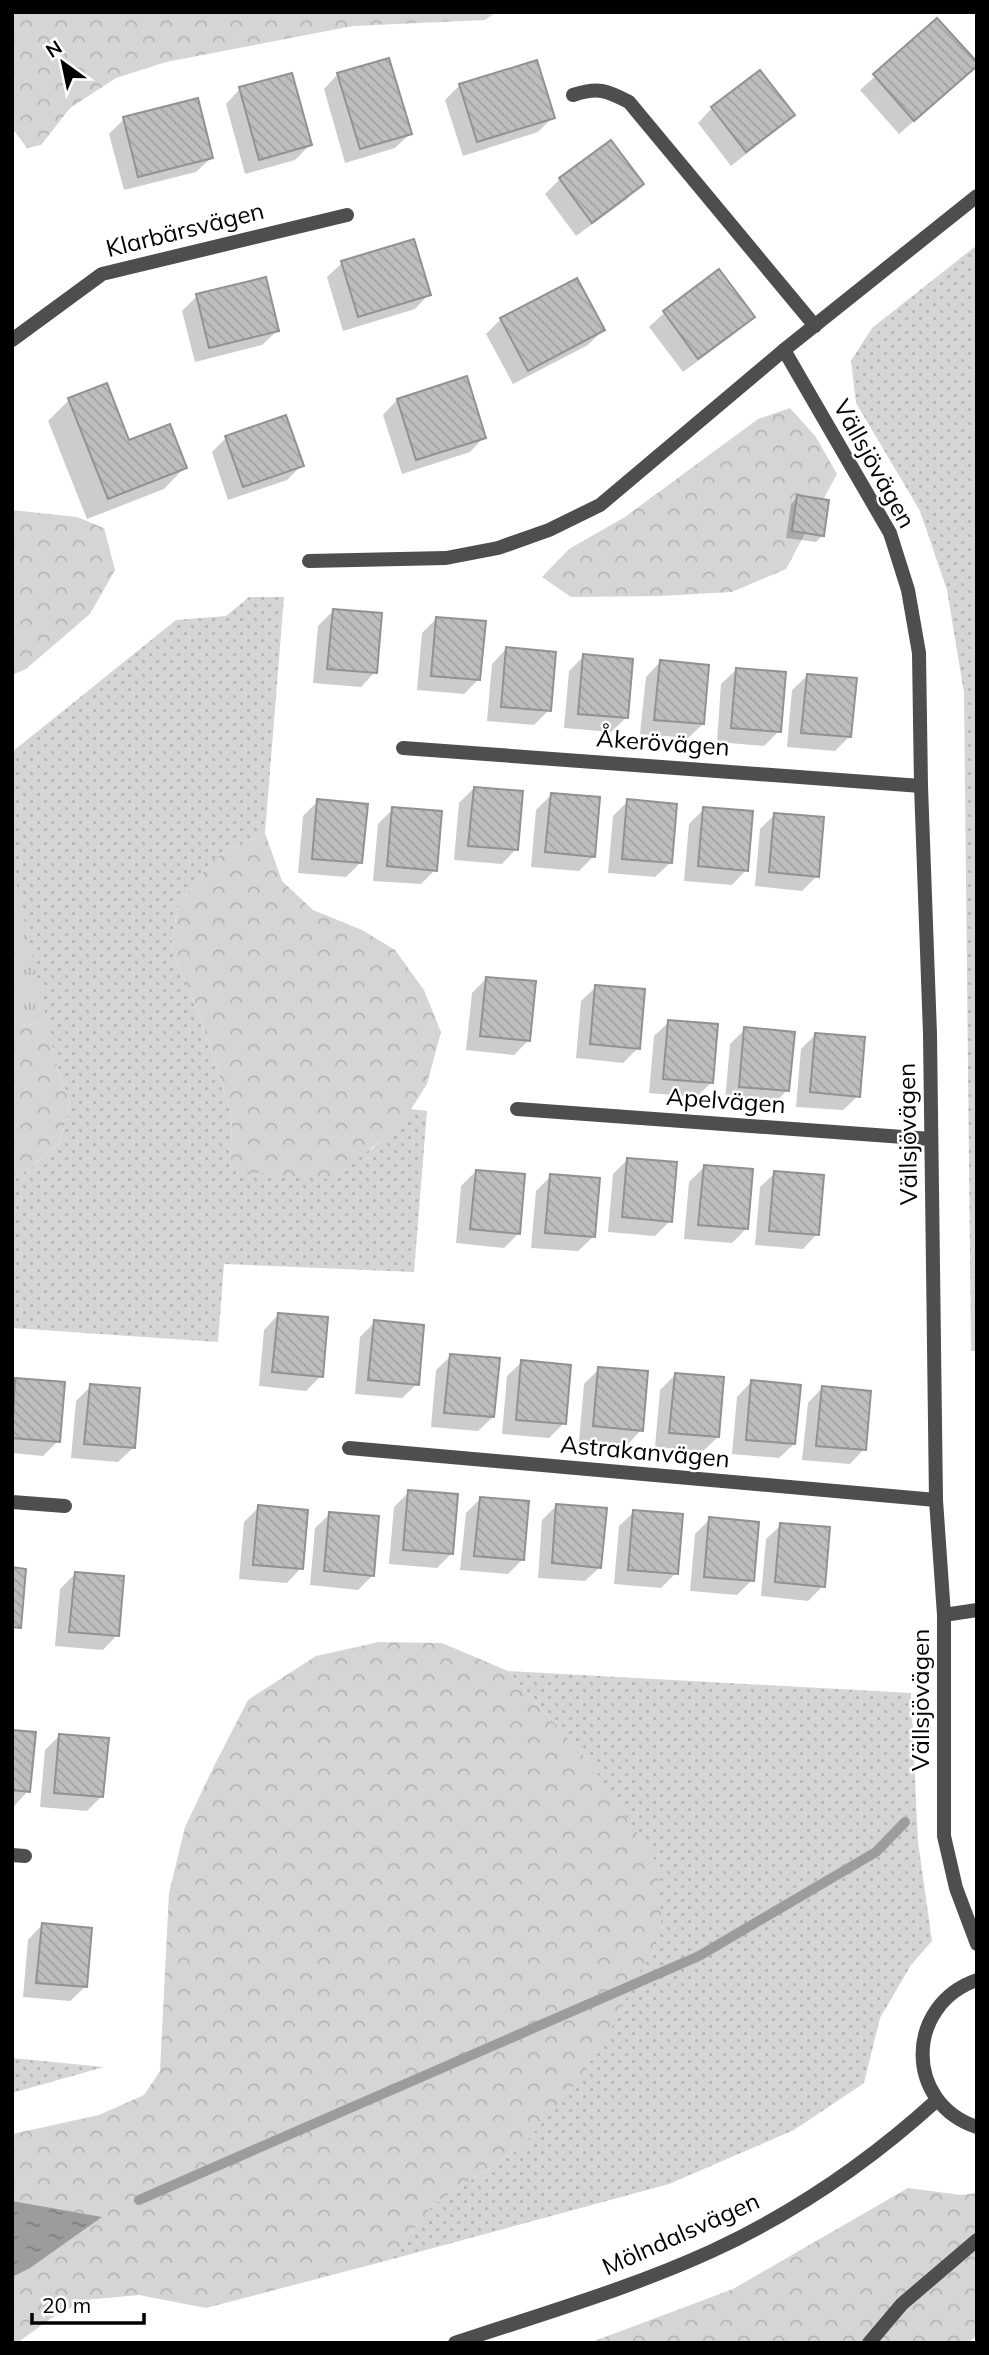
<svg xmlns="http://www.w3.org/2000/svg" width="989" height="2355" font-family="Mulish,sans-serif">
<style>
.grass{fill:url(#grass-dots)}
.forest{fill:url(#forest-crowns)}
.park{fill:url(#park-tufts)}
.water{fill:url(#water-ripples)}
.shadow{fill:#0003}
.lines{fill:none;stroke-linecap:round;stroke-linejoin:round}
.stream{stroke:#9c9c9c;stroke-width:10}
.building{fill:url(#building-back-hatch);stroke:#929292;stroke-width:2}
.service{stroke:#4e4e4e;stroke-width:14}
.minor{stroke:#4e4e4e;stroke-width:14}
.tertiary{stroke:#4e4e4e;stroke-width:14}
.labels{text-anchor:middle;stroke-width:5;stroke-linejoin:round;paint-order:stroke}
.street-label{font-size:24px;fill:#000;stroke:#fff}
</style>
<defs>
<pattern id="grass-dots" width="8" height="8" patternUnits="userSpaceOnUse" patternTransform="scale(1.75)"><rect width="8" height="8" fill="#d5d5d5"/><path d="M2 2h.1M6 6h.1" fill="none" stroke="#b5b5b5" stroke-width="1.8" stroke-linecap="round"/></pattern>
<pattern id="forest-crowns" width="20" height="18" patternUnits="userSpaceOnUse" patternTransform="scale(1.75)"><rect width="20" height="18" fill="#d5d5d5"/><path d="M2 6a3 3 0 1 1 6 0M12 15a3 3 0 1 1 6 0" fill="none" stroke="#b5b5b5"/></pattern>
<pattern id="park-tufts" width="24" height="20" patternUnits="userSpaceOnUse" patternTransform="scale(1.75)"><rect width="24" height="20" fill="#d5d5d5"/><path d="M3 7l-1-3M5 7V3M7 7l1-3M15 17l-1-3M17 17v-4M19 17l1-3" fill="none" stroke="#b5b5b5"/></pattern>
<pattern id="water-ripples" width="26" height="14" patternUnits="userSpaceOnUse" patternTransform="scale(1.75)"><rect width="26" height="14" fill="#9c9c9c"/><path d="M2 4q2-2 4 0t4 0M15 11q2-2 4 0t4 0" fill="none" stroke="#7d7d7d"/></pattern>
<pattern id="building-back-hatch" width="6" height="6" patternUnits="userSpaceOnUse" patternTransform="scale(1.75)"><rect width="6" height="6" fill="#bebebe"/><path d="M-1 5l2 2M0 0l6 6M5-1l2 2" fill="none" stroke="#a2a2a2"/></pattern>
</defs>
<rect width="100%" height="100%" fill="#fff"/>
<g class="grass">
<path d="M977,245V1351H971L964,693L947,590L920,511L856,403L851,361L872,328Z"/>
<path d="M249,597H284L265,833L214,858L178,906L171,948L202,1021L232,1117L230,1171L372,1149L411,1109L427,1111L414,1272L224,1264L218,1342L12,1328V1182L60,1143L70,1105L57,1067L12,870V752L176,620L226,616Z"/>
<path d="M508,1671L911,1693L918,1842L932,1941L911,1965L880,2018L864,2083L794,2130L669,2184L389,2260L434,2204L522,2147L591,1764Z"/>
<path d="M12,2058L104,2067L12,2093Z"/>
</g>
<g class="forest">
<path d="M12,12H496L485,20L353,26L166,62L116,78L70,108L41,145L27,148L12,128Z"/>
<path d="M790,408L816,437L837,474L786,569L732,592L660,596L571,597L542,577L569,549L625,517L758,419Z"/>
<path d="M12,510L77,517L104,528L115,570L90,614L26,669L12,675Z"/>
<path d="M265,833L282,881L313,910L362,930L395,950L424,990L441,1032L427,1084L403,1122L334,1179L230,1171L232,1117L202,1021L171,948L178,906L214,858Z"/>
<path d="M12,1019L21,1026L47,1022L57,1067L70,1105L60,1143L12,1182Z"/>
<path d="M379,1642L442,1643L508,1671L591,1764L657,1863L662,1928L606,2039L574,2085L522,2147L434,2204L389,2260L206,2308L139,2295L85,2300L50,2319L17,2343H12V2134L99,2115L144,2095L160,2071L169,1893L185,1827L212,1770L248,1700L316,1656Z"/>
<path d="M908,2188L961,2195L977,2193V2336L967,2343H589L733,2289Z"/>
</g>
<path class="park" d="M12,870L14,873L47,1022L21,1026L12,1019Z"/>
<path class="water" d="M12,2201L102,2217L30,2268L12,2277Z"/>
<g class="shadow">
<path d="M937,20L962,79L899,134L860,90Z"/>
<path d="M338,74L410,134L395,148L345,163L324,89Z"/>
<path d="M460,85L553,117L538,132L463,156L445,100Z"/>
<path d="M240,89L310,145L295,160L245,174L226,104Z"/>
<path d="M712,108L792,115L778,129L731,166L698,123Z"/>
<path d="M124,119L211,158L196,172L124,190L109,134Z"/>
<path d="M610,142L641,184L627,199L576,236L545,194L560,179Z"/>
<path d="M342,263L429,294L415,309L343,331L327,277Z"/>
<path d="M719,271L752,316L738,331L683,372L649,327L664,313Z"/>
<path d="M197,296L277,331L262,345L195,362L182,311Z"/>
<path d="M501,319L603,330L588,345L513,384L486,334Z"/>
<path d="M69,400L128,443L185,467L164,489L87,519L48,421Z"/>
<path d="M397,400L484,437L470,452L402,474L383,415Z"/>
<path d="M226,438L302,465L287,480L228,500L212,452Z"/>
<path d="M798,497L823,535L816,542L786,538L791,504Z"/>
<path d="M333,611L375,672L361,687L313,683L318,626Z"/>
<path d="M437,618L479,679L464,694L417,690L422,633Z"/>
<path d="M506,649L549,710L534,725L487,721L492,664Z"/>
<path d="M584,656L626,718L611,732L564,728L569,671Z"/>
<path d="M660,662L703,724L688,738L640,734L646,677Z"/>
<path d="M736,670L779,731L764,746L717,742L721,684Z"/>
<path d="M807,676L850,736L835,751L787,747L792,690Z"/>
<path d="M474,788L516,849L502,864L454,860L459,803Z"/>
<path d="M551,795L594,856L579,871L531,867L536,810Z"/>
<path d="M318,801L360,863L346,877L298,873L303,816Z"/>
<path d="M628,801L670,863L655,877L608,873L613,816Z"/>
<path d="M393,809L435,870L421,884L373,881L378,824Z"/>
<path d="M704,809L746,870L732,885L684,881L689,824Z"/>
<path d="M775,814L817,876L802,891L755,886L760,829Z"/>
<path d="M486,979L529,1040L514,1055L466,1050L472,993Z"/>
<path d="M596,987L638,1048L623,1063L576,1058L581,1001Z"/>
<path d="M669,1022L711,1083L696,1097L649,1093L654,1036Z"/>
<path d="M745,1029L787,1090L773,1105L725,1101L730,1044Z"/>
<path d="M816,1034L858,1096L843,1110L796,1107L801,1049Z"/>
<path d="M628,1159L670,1221L655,1236L608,1232L613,1174Z"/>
<path d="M704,1167L747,1228L732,1243L684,1239L689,1182Z"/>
<path d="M476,1171L519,1233L504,1248L456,1243L461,1186Z"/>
<path d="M775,1173L817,1234L803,1249L755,1245L760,1187Z"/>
<path d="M551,1176L593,1237L578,1251L531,1248L536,1191Z"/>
<path d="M278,1315L321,1376L306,1391L259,1386L264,1330Z"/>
<path d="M375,1322L417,1384L402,1398L355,1394L360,1337Z"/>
<path d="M451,1356L493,1417L478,1431L431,1427L436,1370Z"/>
<path d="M522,1362L564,1423L549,1438L502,1434L507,1376Z"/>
<path d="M599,1369L641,1430L627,1445L579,1441L584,1384Z"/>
<path d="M675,1375L718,1437L703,1451L655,1447L660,1390Z"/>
<path d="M16,1380L58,1441L43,1456L12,1453V1383Z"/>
<path d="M751,1382L794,1444L779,1458L732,1454L737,1397Z"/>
<path d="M91,1386L133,1448L118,1462L71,1458L76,1401Z"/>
<path d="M822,1388L864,1449L850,1464L802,1460L808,1403Z"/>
<path d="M409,1492L451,1554L437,1568L389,1564L394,1507Z"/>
<path d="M480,1499L522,1560L508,1574L460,1570L466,1513Z"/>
<path d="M557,1505L600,1567L585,1581L538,1578L542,1520Z"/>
<path d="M259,1507L301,1568L287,1583L239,1579L244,1522Z"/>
<path d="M634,1512L676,1573L661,1588L614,1584L619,1526Z"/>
<path d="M330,1514L373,1575L358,1590L310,1585L315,1528Z"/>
<path d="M710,1519L752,1580L737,1595L690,1591L695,1534Z"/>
<path d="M781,1525L823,1586L808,1601L761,1596L766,1539Z"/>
<path d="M75,1574L117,1635L103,1650L55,1646L60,1589Z"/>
<path d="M12,1732L28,1791L14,1806H12Z"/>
<path d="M60,1735L102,1796L87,1811L40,1807L45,1750Z"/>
<path d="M42,1925L85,1987L70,2001L23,1997L28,1940Z"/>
</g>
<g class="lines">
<path class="stream" d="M139,2200L699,1956L876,1852L905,1822"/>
</g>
<g class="building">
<path d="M937,18L977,62V66L914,121L873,74Z"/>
<path d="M389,58L412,134L360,149L337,73Z"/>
<path d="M537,60L555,118L477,142L459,84Z"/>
<path d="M760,70L795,115L746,152L711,107Z"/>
<path d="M292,73L312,145L259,160L239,87Z"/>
<path d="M198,98L213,158L138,177L123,117Z"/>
<path d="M611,140L644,184L592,223L559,178Z"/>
<path d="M414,239L431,295L358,317L341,261Z"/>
<path d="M719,269L755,317L698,359L663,311Z"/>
<path d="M266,277L279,331L209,348L196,294Z"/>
<path d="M577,278L605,330L528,371L500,318Z"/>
<path d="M467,376L486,438L416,460L397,399Z"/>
<path d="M107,383L129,440L170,424L187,468L108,499L68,398Z"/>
<path d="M286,415L304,466L243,487L225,436Z"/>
<path d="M797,495L829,500L824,536L792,531Z"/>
<path d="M333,609L382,613L377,673L327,669Z"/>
<path d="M436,617L486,621L480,680L431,676Z"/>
<path d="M506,647L556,652L551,711L501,707Z"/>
<path d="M583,654L633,659L628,718L578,714Z"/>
<path d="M660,660L709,665L704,724L654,720Z"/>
<path d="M736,668L786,672L781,732L731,728Z"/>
<path d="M807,674L857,678L851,737L801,733Z"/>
<path d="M474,787L523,791L518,850L468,846Z"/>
<path d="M551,793L600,797L595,857L545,852Z"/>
<path d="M317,799L368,804L362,863L312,859Z"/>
<path d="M627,799L677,804L672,863L622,859Z"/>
<path d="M392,807L442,811L437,871L387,866Z"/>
<path d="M703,807L753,811L748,871L698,866Z"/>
<path d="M774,813L824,817L819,877L769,872Z"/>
<path d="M486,977L536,981L530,1041L480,1036Z"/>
<path d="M595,985L645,989L640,1049L590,1044Z"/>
<path d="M668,1020L718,1024L713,1083L663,1079Z"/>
<path d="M744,1027L795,1032L789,1091L739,1087Z"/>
<path d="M815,1033L865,1037L860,1097L810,1092Z"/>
<path d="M627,1158L677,1162L672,1222L622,1217Z"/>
<path d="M704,1165L753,1169L748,1229L698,1225Z"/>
<path d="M476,1170L525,1174L520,1234L470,1229Z"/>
<path d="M774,1171L824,1175L819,1235L769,1231Z"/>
<path d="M550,1174L600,1178L595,1237L545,1233Z"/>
<path d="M278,1313L328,1317L323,1377L272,1372Z"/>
<path d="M374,1320L424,1325L419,1385L368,1380Z"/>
<path d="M450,1354L500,1358L494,1417L444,1413Z"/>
<path d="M521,1360L571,1365L566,1424L516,1420Z"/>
<path d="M598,1367L648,1371L643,1431L593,1426Z"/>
<path d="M675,1373L724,1377L719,1437L669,1433Z"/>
<path d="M15,1378L65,1382L60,1442L12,1438Z"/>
<path d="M751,1380L801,1385L795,1444L746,1440Z"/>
<path d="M90,1384L140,1388L135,1448L84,1444Z"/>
<path d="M822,1386L871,1391L866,1450L816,1446Z"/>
<path d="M408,1490L458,1494L453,1554L403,1550Z"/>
<path d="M480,1497L529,1501L524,1560L474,1556Z"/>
<path d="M556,1504L607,1508L601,1568L552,1563Z"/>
<path d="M258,1505L308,1510L303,1569L253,1565Z"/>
<path d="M633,1510L683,1514L678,1574L628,1570Z"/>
<path d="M329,1512L379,1516L374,1576L324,1571Z"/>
<path d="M709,1517L759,1522L754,1581L704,1577Z"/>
<path d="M780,1523L830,1527L825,1587L775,1582Z"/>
<path d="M12,1567L26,1569L21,1628L12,1627Z"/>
<path d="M75,1572L124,1576L119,1636L69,1632Z"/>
<path d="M12,1730L36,1732L30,1792L12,1790Z"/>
<path d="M59,1734L109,1738L103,1797L54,1793Z"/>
<path d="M42,1923L92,1928L87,1987L36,1983Z"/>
</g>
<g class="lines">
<g class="service">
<path d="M573,95C598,87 606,90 629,102L815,326"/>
<path d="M944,1615L977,1610"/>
<path d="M869,2343L902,2304L977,2240"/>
</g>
<g class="minor">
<path d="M12,340L102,274L347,215"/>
<path d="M309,561L446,558L498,548L549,530L600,505L784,350"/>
<path d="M403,748L921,786"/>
<path d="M517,1109L931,1139"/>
<path d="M349,1448L936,1500"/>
<path d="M12,1502L65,1506"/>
<path d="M12,1855L25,1856"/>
</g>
<g class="tertiary">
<path d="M977,196L784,350L890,533L908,590L919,653L921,786L930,1034L936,1500L944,1615V1836L956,1888L977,1944"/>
<path d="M977,1980C905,2005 904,2103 977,2127"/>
<path d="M455,2343C541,2314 629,2289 712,2251C794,2213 870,2161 937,2100"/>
</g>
</g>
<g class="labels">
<g class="street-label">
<text transform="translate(185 230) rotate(-14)" y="8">Klarbärsvägen</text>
<text transform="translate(874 464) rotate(61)" y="8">Vällsjövägen</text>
<text transform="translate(663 743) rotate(4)" y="8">Åkerövägen</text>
<text transform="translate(726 1101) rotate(4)" y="8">Apelvägen</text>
<text transform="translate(908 1134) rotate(-91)" y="8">Vällsjövägen</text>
<text transform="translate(645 1452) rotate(5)" y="8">Astrakanvägen</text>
<text transform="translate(921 1700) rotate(-90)" y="8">Vällsjövägen</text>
<text transform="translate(681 2234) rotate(-24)" y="8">Mölndalsvägen</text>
</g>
</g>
<rect width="989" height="2355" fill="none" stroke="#000000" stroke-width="28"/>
<g transform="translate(63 63) rotate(327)" stroke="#ffffff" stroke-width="5" paint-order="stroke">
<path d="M0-5L12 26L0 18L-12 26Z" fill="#000000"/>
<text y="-10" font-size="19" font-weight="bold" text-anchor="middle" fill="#000000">N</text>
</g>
<path d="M32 2313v10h112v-10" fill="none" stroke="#000000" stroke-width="3.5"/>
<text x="42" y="2313" font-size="21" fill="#000000" stroke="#ffffff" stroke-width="5" paint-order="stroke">20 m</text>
</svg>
